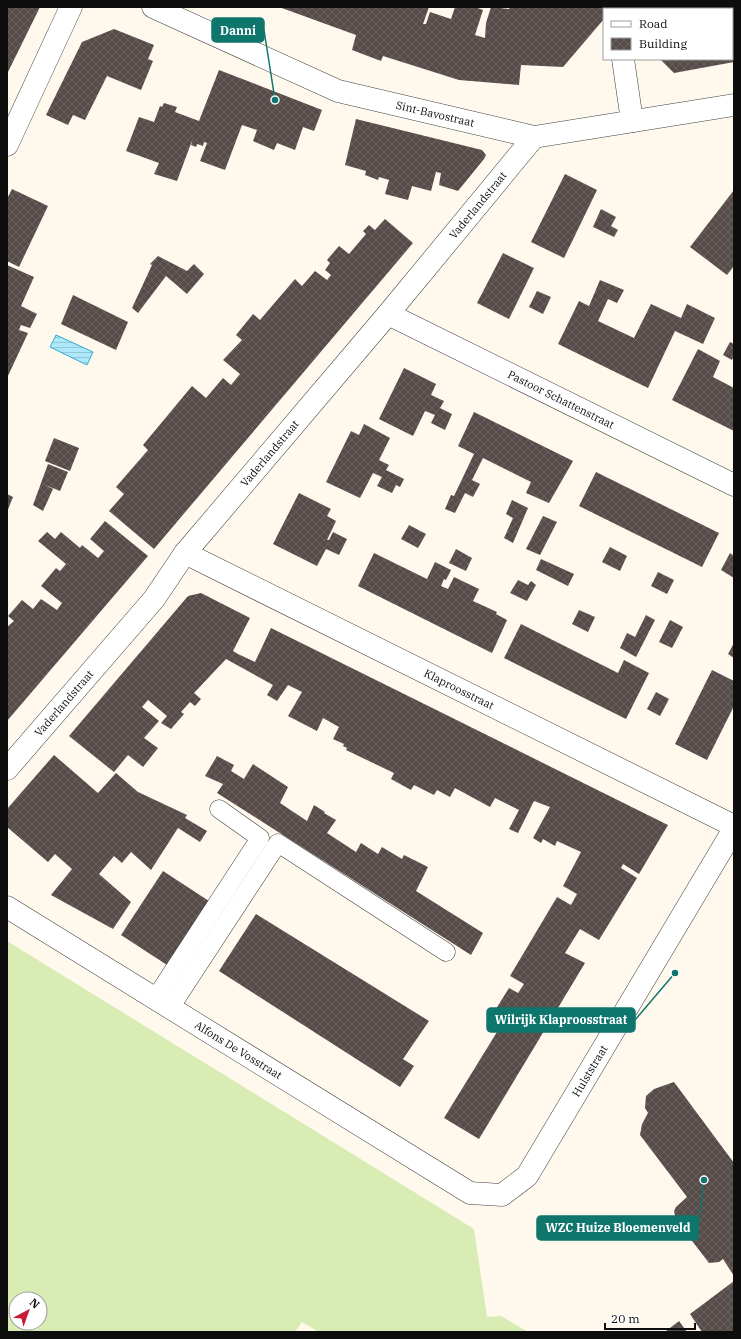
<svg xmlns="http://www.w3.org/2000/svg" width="741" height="1339" font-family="'IBM Plex Serif',serif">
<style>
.grass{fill:#d8ecb4;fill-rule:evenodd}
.water{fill:url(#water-rules);stroke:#2faad7}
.building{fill:url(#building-cross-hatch)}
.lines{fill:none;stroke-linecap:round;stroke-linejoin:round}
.lane-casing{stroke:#404040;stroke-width:19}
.street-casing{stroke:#404040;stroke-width:23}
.lane{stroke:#fff;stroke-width:18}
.street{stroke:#fff;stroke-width:22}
.labels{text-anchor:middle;stroke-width:4;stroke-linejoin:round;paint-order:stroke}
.street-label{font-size:11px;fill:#0d0d0d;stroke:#fff}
.leader{fill:none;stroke:#0f766e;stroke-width:1.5}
.callout-dot{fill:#0f766e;stroke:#fff;stroke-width:1.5}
.callout{fill:#0f766e;stroke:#0f766e;stroke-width:1.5}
.callout-label{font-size:12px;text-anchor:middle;font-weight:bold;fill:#fff}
</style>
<defs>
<pattern id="water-rules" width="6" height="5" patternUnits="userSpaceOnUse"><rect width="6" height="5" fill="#aee8fb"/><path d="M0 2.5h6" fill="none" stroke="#94c6d6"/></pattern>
<pattern id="building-cross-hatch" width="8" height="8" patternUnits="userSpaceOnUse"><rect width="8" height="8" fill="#574c49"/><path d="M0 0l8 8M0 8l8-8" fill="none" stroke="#6a615f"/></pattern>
</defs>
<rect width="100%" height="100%" fill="#fff9ed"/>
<path class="grass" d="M7,941L474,1229L487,1317L501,1316L528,1332H319L302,1322L295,1332H7ZM16,1299H40V1323H16Z"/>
<path class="water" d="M56,335L93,352L87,365L50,347Z"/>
<g class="building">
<path d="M7,7H40L7,74Z"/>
<path d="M279,7H429L423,24H426L430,12L451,19L455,7H475L483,10L475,35L485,38L486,23L491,7L509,9L510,7H614L612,9H604V19L563,67L521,65L519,85L459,80L383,56L381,61L352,50L356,35Z"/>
<path d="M687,7H734V62L674,73L660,59H732V9H685Z"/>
<path d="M114,29L154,45L148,59L153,61L141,90L107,76L85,120L73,115L68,125L46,115L82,42Z"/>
<path d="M219,70L322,110L314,131L303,127L295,150L277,143L274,150L253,141L257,130L242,125L225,170L200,161L207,143L204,142L203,146L197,144L196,147L191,145L193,138L177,181L154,174L159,163L126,151L139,117L154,122L160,106L162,107L164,103L177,107L175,112L199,121Z"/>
<path d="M356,119L482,150L486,155L484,159L458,191L439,185L441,173L436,172L431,191L412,186L408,200L385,194L389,180L379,177L378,180L365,175L366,171L345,165Z"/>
<path d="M565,174L597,190L564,258L531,242Z"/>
<path d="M12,189L48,206L19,267L7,261V199Z"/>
<path d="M734,190V266L727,275L690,247Z"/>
<path d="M601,209L616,217L611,226L618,230L614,237L593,227Z"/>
<path d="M385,219L413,243L154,549L109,511L124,494L116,487L148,450L143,445L192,386L206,398L223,378L231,385L240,374L223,360L242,340L236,335L253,314L260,320L295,279L302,286L315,271L327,280L331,275L325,270L330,263L327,260L339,246L349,254L366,234L363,231L369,225L375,230Z"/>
<path d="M503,253L534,268L509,319L477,303Z"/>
<path d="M158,256L187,271L194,264L204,274L187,294L166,276L138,313L132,308L152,265L150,264Z"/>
<path d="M7,265L34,277L21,306L37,314L30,328L21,325L19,330L28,333L7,378Z"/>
<path d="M600,280L624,290L617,303L608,299L598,321L634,338L651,304L681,318L687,304L715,318L703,344L675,331L648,388L558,344L579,301L589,306Z"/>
<path d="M537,291L551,297L543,314L529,307Z"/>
<path d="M73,295L128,322L116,350L61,324Z"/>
<path d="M730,342L734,344V355L732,360L723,355Z"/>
<path d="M698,349L720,361L713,377L734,388V431L672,400Z"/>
<path d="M404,368L436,384L431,395L444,401L440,408L452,414L445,430L431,423L435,415L425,411L413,436L379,419Z"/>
<path d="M474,412L573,461L549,503L526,493L531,482L483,458L472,480L480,484L473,497L465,493L455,513L445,509L451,495L454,496L474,454L458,446Z"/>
<path d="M364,424L390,438L379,460L389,465L386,470L404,479L400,487L396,485L392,493L377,486L382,477L373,473L360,498L326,482L351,431L359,435Z"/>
<path d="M54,438L79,448L70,471L45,461Z"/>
<path d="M48,464L68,472L60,491L45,485L53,489L43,511L33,505Z"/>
<path d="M596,472L719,533L702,567L579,506Z"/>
<path d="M299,493L331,509L327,516L336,521L327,540H329L333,532L347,539L339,555L326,549L317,566L273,544Z"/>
<path d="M7,494L13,497L7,512Z"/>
<path d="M512,500L528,508L513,543L504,538L513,518L506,514Z"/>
<path d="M543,516L557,522L540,555L526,549Z"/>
<path d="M105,521L148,556L7,721V627L14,621L8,616L22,600L33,609L41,599L57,610L62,603L41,586L56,568L60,571L66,564L38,541L47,532L55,539L61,532L80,548L82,545L98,558L104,551L90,539Z"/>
<path d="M409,525L426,534L418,548L401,539Z"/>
<path d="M610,547L627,556L620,571L602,562Z"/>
<path d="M456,549L472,558L466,571L449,563Z"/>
<path d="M374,553L427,579L435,562L451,570L446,580L444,579L441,586L448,589L454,577L479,589L473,601L497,612L496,614L507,620L492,653L358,586Z"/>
<path d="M730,553L734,556V578L721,570Z"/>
<path d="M541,559L574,574L568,586L536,570Z"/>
<path d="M658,572L674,580L667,594L651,586Z"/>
<path d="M518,580L528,585L531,581L536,585L527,601L510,593Z"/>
<path d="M201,593L250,618L233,651L238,654L255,662L271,628L668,825L639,874L623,864L621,868L637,878L599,940L580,929L565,953L585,963L479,1139L444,1118L505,1019L494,1012L509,988L518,993L524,984L510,976L557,897L571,905L577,894L563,886L581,852L557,841L555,846L543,839L541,843L533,838L550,807L534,801L518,833L509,829L519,810L495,798L490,807L455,788L450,797L437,790L434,795L414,785L411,790L391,779L394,773L346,750L347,748L343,746L344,744L333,739L339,727L323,718L317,731L288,716L302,692L288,685L277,701L267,695L273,685L226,659L194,693L201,699L195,706L190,702L181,712L184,714L171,729L161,723L167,716L148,700L142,707L159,721L144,738L158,748L143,767L128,755L114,772L69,736L188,596Z"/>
<path d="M579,610L595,617L588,632L572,624Z"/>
<path d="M646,615L655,620L636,657L620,648L627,633L635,637Z"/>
<path d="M670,620L683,627L672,648L659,642Z"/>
<path d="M521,624L618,673L624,660L649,673L626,719L504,658Z"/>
<path d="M734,643V658L728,654Z"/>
<path d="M712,670L734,681V706L707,760L675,744Z"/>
<path d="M656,692L669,699L660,716L647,709Z"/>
<path d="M54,755L98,793L116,773L138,792L187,815L185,818L207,831L200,842L178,828L151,870L131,852L122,863L114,856L99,874L131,902L113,929L51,895L72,869L55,854L48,862L7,827V809Z"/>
<path d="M217,756L234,765L231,771L244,779L253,764L288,787L280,803L307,821L314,805L325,812L324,813L336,820L327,833L356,852L361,843L378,854L382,847L402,859L404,855L428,867L416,891L483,933L471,955L217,793L223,784L205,776Z"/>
<path d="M163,871L212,903L170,967L121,935Z"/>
<path d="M256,914L429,1021L403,1059L414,1066L400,1087L219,971Z"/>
<path d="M674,1082L734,1163V1276L723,1259L719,1262L709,1263L676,1220L674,1211L676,1207L687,1197L640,1135L642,1124L648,1113L645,1108L646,1096L654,1089Z"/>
<path d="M734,1281V1332H702L690,1314Z"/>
<path d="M679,1321L687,1332H667L666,1331Z"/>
</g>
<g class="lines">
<g class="lane-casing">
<g id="lane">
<path d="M155,999L260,838L219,809"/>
<path d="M170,1008L278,843L446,952"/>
</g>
</g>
<g class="street-casing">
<g id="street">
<path id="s1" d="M153,7L338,91L534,137L734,105"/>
<path d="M651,9L652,7"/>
<path d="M623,59L632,121"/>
<path d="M7,145L71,7"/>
<path id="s2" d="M388,314L734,485"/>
<path id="s3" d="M185,553L734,826"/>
<path id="s4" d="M7,769L154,599L185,553L388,314L534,137"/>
<path id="s5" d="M7,907L470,1193L502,1195L527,1176L734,829"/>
</g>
</g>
<use href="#lane" class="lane"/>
<use href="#street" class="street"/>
</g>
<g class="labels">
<g class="street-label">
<text dy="4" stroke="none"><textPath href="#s1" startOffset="303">Sint-Bavostraat</textPath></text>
<text dy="4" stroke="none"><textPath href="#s4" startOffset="735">Vaderlandstraat</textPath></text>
<text dy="4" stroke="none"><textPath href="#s2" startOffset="193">Pastoor Schattenstraat</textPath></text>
<text dy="4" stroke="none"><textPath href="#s4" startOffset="411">Vaderlandstraat</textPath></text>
<text dy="4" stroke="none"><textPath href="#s3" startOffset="306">Klaproosstraat</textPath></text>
<text dy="4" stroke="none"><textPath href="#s4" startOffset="87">Vaderlandstraat</textPath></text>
<text dy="4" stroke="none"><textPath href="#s5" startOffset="272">Alfons De Vosstraat</textPath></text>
<text dy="4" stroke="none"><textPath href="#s5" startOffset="730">Hulststraat</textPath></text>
</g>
</g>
<path class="leader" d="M275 100L264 30M675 973L635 1020M704 1180L698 1228"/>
<g class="callout-dot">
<circle cx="275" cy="100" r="4"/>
<circle cx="675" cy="973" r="4"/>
<circle cx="704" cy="1180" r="4"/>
</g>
<g class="callout">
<rect x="212" y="18" width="52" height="24" rx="4"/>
<rect x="487" y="1008" width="148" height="24" rx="4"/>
<rect x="537" y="1216" width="161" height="24" rx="4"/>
</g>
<g class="callout-label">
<text x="238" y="35">Danni</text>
<text x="561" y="1024">Wilrijk Klaproosstraat</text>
<text x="618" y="1232">WZC Huize Bloemenveld</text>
</g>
<rect width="741" height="1339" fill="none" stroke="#0d0d0d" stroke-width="16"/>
<rect x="603" y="8" width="130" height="52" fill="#ffffff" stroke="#9e9e9e"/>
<rect x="611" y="21" width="20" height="6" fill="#ffffff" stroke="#9e9e9e"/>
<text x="639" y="28" font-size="12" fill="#0d0d0d">Road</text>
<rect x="611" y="38" width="20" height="12" fill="url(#building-cross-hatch)" stroke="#9e9e9e"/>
<text x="639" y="48" font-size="12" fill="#0d0d0d">Building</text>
<g transform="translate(28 1311) rotate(41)"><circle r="19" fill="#ffffff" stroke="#9e9e9e"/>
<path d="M0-3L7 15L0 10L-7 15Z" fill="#c71b39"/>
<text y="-6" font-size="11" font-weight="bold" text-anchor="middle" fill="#0d0d0d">N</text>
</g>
<path d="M605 1323v6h90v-6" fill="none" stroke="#0d0d0d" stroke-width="2"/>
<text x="611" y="1323" font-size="12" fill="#0d0d0d" stroke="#ffffff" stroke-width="3" paint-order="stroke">20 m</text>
</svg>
